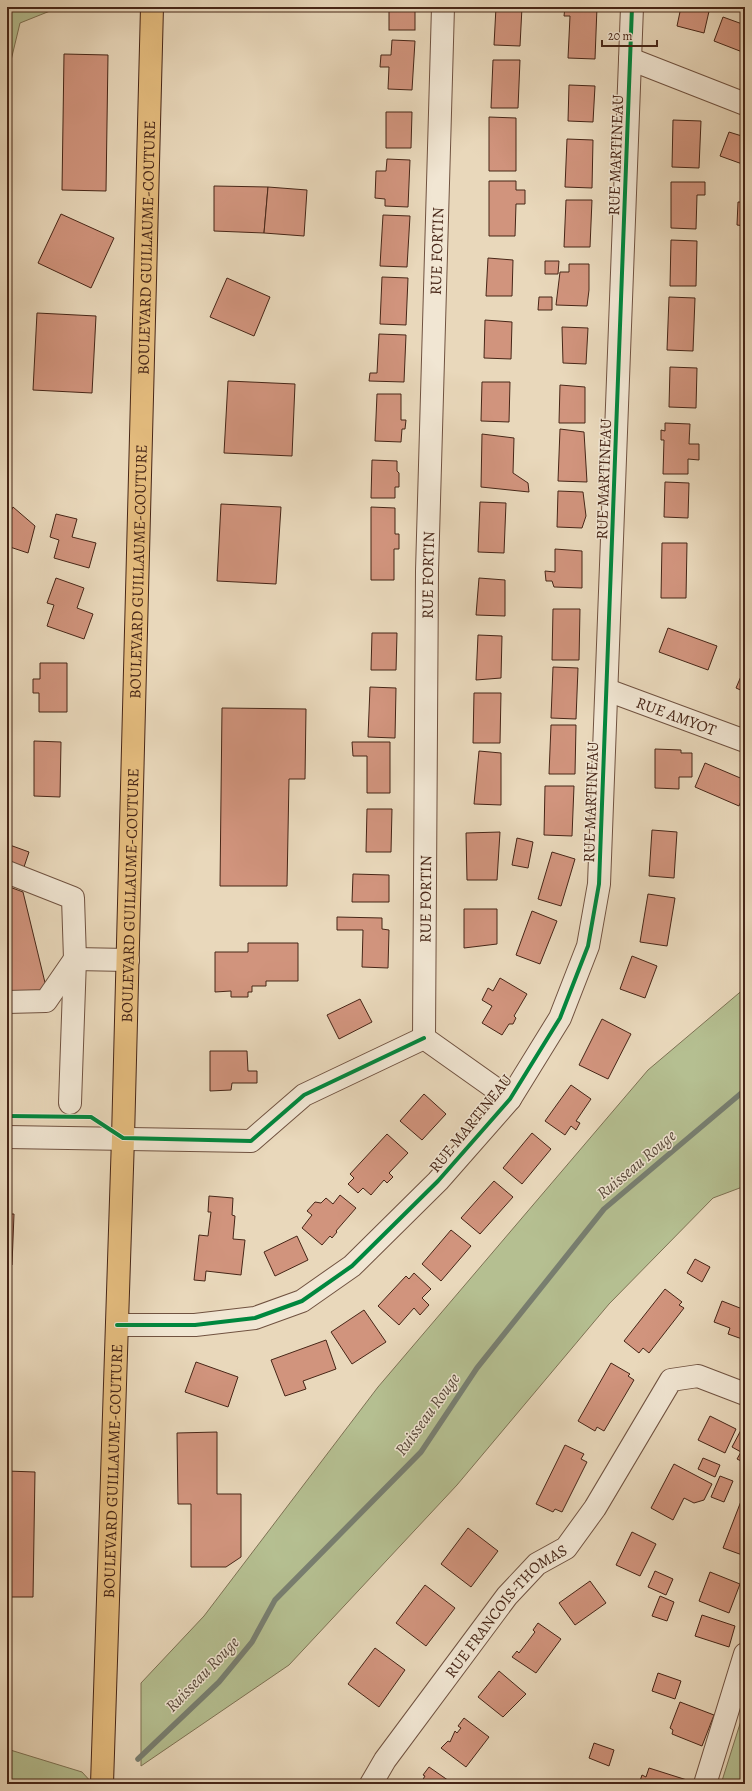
<svg xmlns="http://www.w3.org/2000/svg" width="752" height="1791" font-family="Alegreya,serif">
<style>
.green{fill:#b5bf91;stroke:#7e7254}
.lines{fill:none;stroke-linecap:round;stroke-linejoin:round}
.stream{stroke:#787f71;stroke-width:5.5}
.building{fill:#d1947d;stroke:#472617}
.minor-casing{stroke:#705240;stroke-width:24}
.major-casing{stroke:#472617;stroke-width:24}
.minor{stroke:#f1e6d3;stroke-width:22}
.major{stroke:#e4bc7e;stroke-width:22}
.cycleway-casing{stroke:#f1e6d3;stroke-width:6}
.cycleway{stroke:#00873e;stroke-width:4}
.labels{text-anchor:middle;stroke-width:3;stroke-linejoin:round;paint-order:stroke}
.street-label{font-size:16px;fill:#472617;stroke:#f1e6d3}
.water-label{font-size:17px;font-style:italic;fill:#5b4b3c;stroke:#f1e6d3}
</style>
<rect width="100%" height="100%" fill="#e9d8bb"/>
<filter id="stains"><feTurbulence type="fractalNoise" baseFrequency=".005" numOctaves="4"/><feColorMatrix values="0 0 0 0 .2 0 0 0 0 .09 0 0 0 0 .02 0 0 0 .5 -.17"/></filter>
<radialGradient id="worn" r=".72"><stop offset=".6" stop-color="#630" stop-opacity="0"/><stop offset="1" stop-color="#630" stop-opacity=".3"/></radialGradient>
<g class="green">
<path d="M7,7H60L20,23L7,77Z"/>
<path d="M745,988V1186L713,1198L609,1304L457,1485L289,1665L141,1766V1683L204,1616L378,1387L648,1070Z"/>
<path d="M745,1708V1784H721Z"/>
<path d="M7,1749L82,1772L93,1784H7Z"/>
</g>
<g class="lines">
<path class="stream" d="M138,1759L219,1682L252,1642L275,1600L421,1452L477,1368L604,1209L745,1090"/>
</g>
<g class="building">
<rect x="389" y="7" width="26" height="23"/>
<path d="M496,7H522L520,46L494,45Z"/>
<path d="M565,7H597L595,59L568,58L570,16H564Z"/>
<path d="M681,7H710L704,33L677,26Z"/>
<path d="M723,17L745,25V53L714,41Z"/>
<path d="M392,40L415,41L412,90L388,89L389,67H380L381,55H391Z"/>
<path d="M64,54L108,55L106,191L62,190Z"/>
<path d="M493,60H520L518,108H491Z"/>
<path d="M569,85L595,86L593,122L568,121Z"/>
<path d="M386,112H412L411,148H386Z"/>
<path d="M489,117L516,118V171H489Z"/>
<path d="M673,120L701,121L699,168L672,167Z"/>
<path d="M729,132L745,137V165L720,156Z"/>
<path d="M567,139L593,140L592,188L565,187Z"/>
<path d="M387,159L410,160L408,207L385,206V199L375,198L376,171H386Z"/>
<path d="M489,181H516V190H525V204H516L515,236H489Z"/>
<path d="M671,182H705V195H697L696,229L671,228Z"/>
<path d="M214,186L268,187L264,233L214,231Z"/>
<path d="M268,187L307,190L304,236L264,233Z"/>
<path d="M566,200H592L590,247H564Z"/>
<path d="M738,202H745V226L737,225Z"/>
<path d="M61,214L114,238L91,288L38,263Z"/>
<path d="M383,215L410,216L407,267L380,266Z"/>
<path d="M671,240L697,241L696,286H670Z"/>
<path d="M488,258L513,260L512,296H486Z"/>
<path d="M545,261H559L558,274H545Z"/>
<path d="M569,264H589V290L587,306L556,305L560,272H569Z"/>
<path d="M382,277L408,278L406,325L380,324Z"/>
<path d="M227,278L270,297L254,336L210,317Z"/>
<path d="M539,297H552V310H538Z"/>
<path d="M669,297L695,298L693,351L667,350Z"/>
<path d="M37,313L96,316L92,393L33,390Z"/>
<path d="M485,320L512,322L511,359L484,358Z"/>
<path d="M562,327L588,328L586,364L563,363Z"/>
<path d="M379,334L406,335L404,382L369,381L370,373H377Z"/>
<path d="M670,367L697,368L696,408L669,407Z"/>
<path d="M228,381L295,384L292,456L224,453Z"/>
<path d="M482,382H510L509,422L481,421Z"/>
<path d="M560,385L585,387V423H559Z"/>
<path d="M377,394H401V420H406L405,429H402L401,442L375,441Z"/>
<path d="M665,423L690,424L689,444H699V460L688,459V474H663L664,440H661V430L665,431Z"/>
<path d="M560,429L584,432L587,482L558,481Z"/>
<path d="M482,434L514,438L513,473L528,483L529,492L481,487Z"/>
<path d="M372,460L397,461V471L399,473V487H395V498H371Z"/>
<path d="M665,482L689,483L688,518L664,517Z"/>
<path d="M558,491L583,492L586,516L582,528L557,527Z"/>
<path d="M480,502L506,503L504,553L478,552Z"/>
<path d="M221,504L281,507L276,584L217,581Z"/>
<path d="M13,507L35,526L28,553L7,546V519Z"/>
<path d="M371,507L395,508V534H399V549H394V580H371Z"/>
<path d="M56,514L77,519L72,537L96,543L89,568L54,558L59,540L50,537Z"/>
<path d="M662,543H687L686,598H661Z"/>
<path d="M555,549L582,551V588L554,587L552,581H546L545,571L555,572Z"/>
<path d="M56,578L84,588L77,608L93,614L84,639L47,626L54,605L47,603Z"/>
<path d="M479,578L505,580V616L476,615Z"/>
<path d="M553,609H580L579,660H552Z"/>
<path d="M668,628L717,646L708,670L659,652Z"/>
<path d="M372,633H397L396,670H371Z"/>
<path d="M478,635L502,636L501,678L476,680Z"/>
<path d="M40,663H67V712H39V693H33V679H40Z"/>
<path d="M553,667L578,668L576,719L551,718Z"/>
<path d="M745,667V692L736,688Z"/>
<path d="M370,687L396,688L395,738L368,737Z"/>
<path d="M474,693H501L500,743H473Z"/>
<path d="M222,708L306,709L305,779H289L287,886H220Z"/>
<path d="M551,725H576L575,774H549Z"/>
<path d="M34,741L61,742L60,797L34,796Z"/>
<path d="M352,742H390V793H367V756H353Z"/>
<path d="M655,749L681,750V753H692V777H679V789L655,788Z"/>
<path d="M479,751L501,753V805L474,804Z"/>
<path d="M705,763L745,780V791L739,806L695,787Z"/>
<path d="M545,786H574L572,836L544,835Z"/>
<path d="M367,809H392L391,852H366Z"/>
<path d="M652,830L677,832L674,878L649,876Z"/>
<path d="M500,832L497,880H467L466,833Z"/>
<path d="M517,838L533,842L528,868L512,865Z"/>
<path d="M7,844L29,852L23,870L7,864Z"/>
<path d="M552,852L575,859L561,906L538,899Z"/>
<path d="M353,874L389,875V902H352Z"/>
<path d="M7,886L23,892L48,995H7Z"/>
<path d="M648,894L675,898L667,946L640,942Z"/>
<path d="M464,909H497V944L464,948Z"/>
<path d="M532,911L557,921L540,964L516,955Z"/>
<path d="M337,917L382,918V929L389,930L388,968L362,967L363,930H337Z"/>
<path d="M248,943H298V981H266V986H252V992H248V997H231V991L215,992V952H248Z"/>
<path d="M632,956L657,966L645,998L620,989Z"/>
<path d="M500,978L527,994L514,1016L516,1018L513,1024H509L502,1035L482,1023L492,1006L482,1000L488,988L493,991Z"/>
<path d="M360,999L372,1022L339,1039L327,1015Z"/>
<path d="M602,1019L631,1034L608,1079L579,1065Z"/>
<path d="M210,1051H247L248,1071H257V1083H232L231,1090L210,1091Z"/>
<path d="M571,1085L591,1099L576,1121L580,1123L576,1130L571,1126L565,1135L545,1121Z"/>
<path d="M424,1094L446,1114L422,1140L400,1121Z"/>
<path d="M532,1133L551,1149L522,1184L503,1168Z"/>
<path d="M387,1134L408,1153L389,1173L393,1177L387,1183L384,1180L371,1195L363,1188L358,1193L348,1184L354,1178L350,1174Z"/>
<path d="M494,1181L513,1197L480,1234L461,1218Z"/>
<path d="M340,1195L356,1208L336,1231L337,1232L332,1238L330,1236L322,1245L302,1228L312,1215L307,1211L315,1202L321,1203L326,1198L333,1204Z"/>
<path d="M209,1196L233,1198L232,1215L235,1216L233,1239L245,1240L241,1275L206,1271L205,1281L194,1280L199,1235L208,1236L211,1212H208Z"/>
<path d="M7,1214H14L12,1265H7Z"/>
<path d="M451,1230L471,1246L441,1281L422,1264Z"/>
<path d="M297,1236L308,1260L275,1276L264,1252Z"/>
<path d="M695,1259L710,1267L702,1282L687,1273Z"/>
<path d="M414,1273L431,1289L422,1298L429,1305L420,1315L414,1308L399,1325L378,1306L406,1276L409,1279Z"/>
<path d="M665,1289L682,1302L679,1305L684,1308L649,1353L643,1348L639,1353L624,1341Z"/>
<path d="M722,1301L745,1310V1340L728,1334L730,1328L714,1322Z"/>
<path d="M364,1310L386,1342L352,1364L331,1332Z"/>
<path d="M326,1340L336,1369L303,1381L306,1389L285,1396L271,1360Z"/>
<path d="M196,1362L238,1377L228,1407L185,1392Z"/>
<path d="M611,1363L630,1374L628,1376L634,1380L604,1431L597,1427L595,1431L578,1421Z"/>
<path d="M710,1416L736,1429L725,1453L698,1440Z"/>
<path d="M741,1430L745,1432V1463L737,1459L741,1452L732,1447Z"/>
<path d="M217,1432V1494H241V1557L226,1567H191V1504H178L177,1433Z"/>
<path d="M565,1445L584,1454L581,1459L587,1462L562,1512L555,1509L553,1512L536,1504Z"/>
<path d="M703,1458L720,1465L715,1477L698,1469Z"/>
<path d="M674,1464L712,1484L704,1500L694,1503L684,1498L673,1520L651,1508Z"/>
<path d="M7,1471L35,1472L33,1597H7Z"/>
<path d="M720,1476L733,1481L724,1502L711,1497Z"/>
<path d="M743,1496L745,1497V1556L723,1548Z"/>
<path d="M468,1528L498,1551L471,1587L441,1564Z"/>
<path d="M632,1532L656,1544L640,1576L616,1565Z"/>
<path d="M655,1571L673,1579L666,1595L648,1587Z"/>
<path d="M710,1572L740,1584L729,1613L699,1601Z"/>
<path d="M590,1581L606,1603L575,1625L559,1603Z"/>
<path d="M425,1585L455,1608L426,1646L396,1623Z"/>
<path d="M660,1596L674,1602L667,1621L652,1616Z"/>
<path d="M702,1615L735,1626L729,1647L695,1636Z"/>
<path d="M538,1623L561,1639L536,1673L512,1657L517,1651L519,1653L535,1632L533,1630Z"/>
<path d="M375,1648L405,1670L379,1707L348,1684Z"/>
<path d="M499,1671L526,1694L503,1717L478,1697Z"/>
<path d="M658,1673L681,1681L675,1699L652,1691Z"/>
<path d="M680,1702L714,1715L702,1746L672,1734L673,1730L670,1728Z"/>
<path d="M464,1718L489,1737L466,1767L441,1748L448,1741L450,1742L455,1731L457,1733L461,1728L458,1726Z"/>
<path d="M594,1743L614,1750L609,1766L589,1758Z"/>
<path d="M429,1767L452,1783V1784H420L425,1776L423,1775Z"/>
<path d="M649,1768L690,1781L689,1784H639L642,1775L646,1777Z"/>
</g>
<g class="lines">
<g class="minor-casing">
<g id="minor">
<path d="M630,59L745,104"/>
<path id="s1" d="M607,690L745,741"/>
<path d="M7,872L73,898L75,959L70,1103"/>
<path d="M75,959L128,960"/>
<path d="M7,1002L46,1001L75,959"/>
<path id="s2" d="M424,1038L427,571L443,7"/>
<path d="M424,1038L510,1099"/>
<path d="M7,1137L251,1141L304,1095L424,1038"/>
<path d="M117,1325H195L255,1318L302,1301L352,1266L438,1181L510,1099L560,1018L588,946L599,884L632,7"/>
<path id="s3" d="M371,1784L385,1760L507,1596L537,1564L566,1548L595,1508L671,1380L698,1376L745,1394"/>
<path d="M705,1784L745,1654"/>
</g>
</g>
<g class="major-casing">
<g id="major">
<path id="s4" d="M102,1784L123,1138L152,7"/>
</g>
</g>
<use href="#minor" class="minor"/>
<use href="#major" class="major"/>
<g class="cycleway-casing">
<g id="cycleway">
<path d="M7,1116L91,1117L123,1138L251,1141L304,1095L424,1038"/>
<path d="M117,1325H195L255,1318L302,1301L352,1266L438,1181L510,1099L560,1018L588,946L599,884L632,7"/>
</g>
</g>
<use href="#cycleway" class="cycleway"/>
</g>
<g class="labels">
<g class="street-label">
<text transform="translate(615 155) rotate(-88)" y="6">RUE MARTINEAU</text>
<text dy="6" stroke="none"><textPath href="#s4" startOffset="1537">BOULEVARD GUILLAUME-COUTURE</textPath></text>
<text dy="6" stroke="none"><textPath href="#s2" startOffset="787">RUE FORTIN</textPath></text>
<text transform="translate(603 479) rotate(-88)" y="6">RUE MARTINEAU</text>
<text dy="6" stroke="none"><textPath href="#s4" startOffset="1213">BOULEVARD GUILLAUME-COUTURE</textPath></text>
<text dy="6" stroke="none"><textPath href="#s2" startOffset="463">RUE FORTIN</textPath></text>
<text dy="6" stroke="none"><textPath href="#s1" startOffset="74">RUE AMYOT</textPath></text>
<text transform="translate(590 802) rotate(-88)" y="6">RUE MARTINEAU</text>
<text dy="6" stroke="none"><textPath href="#s4" startOffset="889">BOULEVARD GUILLAUME-COUTURE</textPath></text>
<text dy="6" stroke="none"><textPath href="#s2" startOffset="139">RUE FORTIN</textPath></text>
<text transform="translate(470 1123) rotate(-51)" y="6">RUE MARTINEAU</text>
<text dy="6" stroke="none"><textPath href="#s4" startOffset="313">BOULEVARD GUILLAUME-COUTURE</textPath></text>
<text dy="6" stroke="none"><textPath href="#s3" startOffset="221">RUE FRANCOIS-THOMAS</textPath></text>
</g>
<g class="water-label">
<text transform="translate(636 1164) rotate(-40)" y="6">Ruisseau Rouge</text>
<text transform="translate(427 1414) rotate(-54)" y="6">Ruisseau Rouge</text>
<text transform="translate(202 1674) rotate(-46)" y="6">Ruisseau Rouge</text>
</g>
</g>
<rect width="752" height="1791" fill="none" stroke="#e9d8bb" stroke-width="24"/>
<rect x="8" y="8" width="736" height="1775" fill="none" stroke="#472617" stroke-width="2"/>
<rect x="12" y="12" width="728" height="1767" fill="none" stroke="#472617"/>
<path d="M602 40v6h55v-6" fill="none" stroke="#472617" stroke-width="2"/>
<text x="608" y="40" font-size="12" fill="#472617" stroke="#f1e6d3" stroke-width="3" paint-order="stroke">20 m</text>
<rect width="100%" height="100%" filter="url(#stains)"/>
<rect width="100%" height="100%" fill="url(#worn)"/>
</svg>
